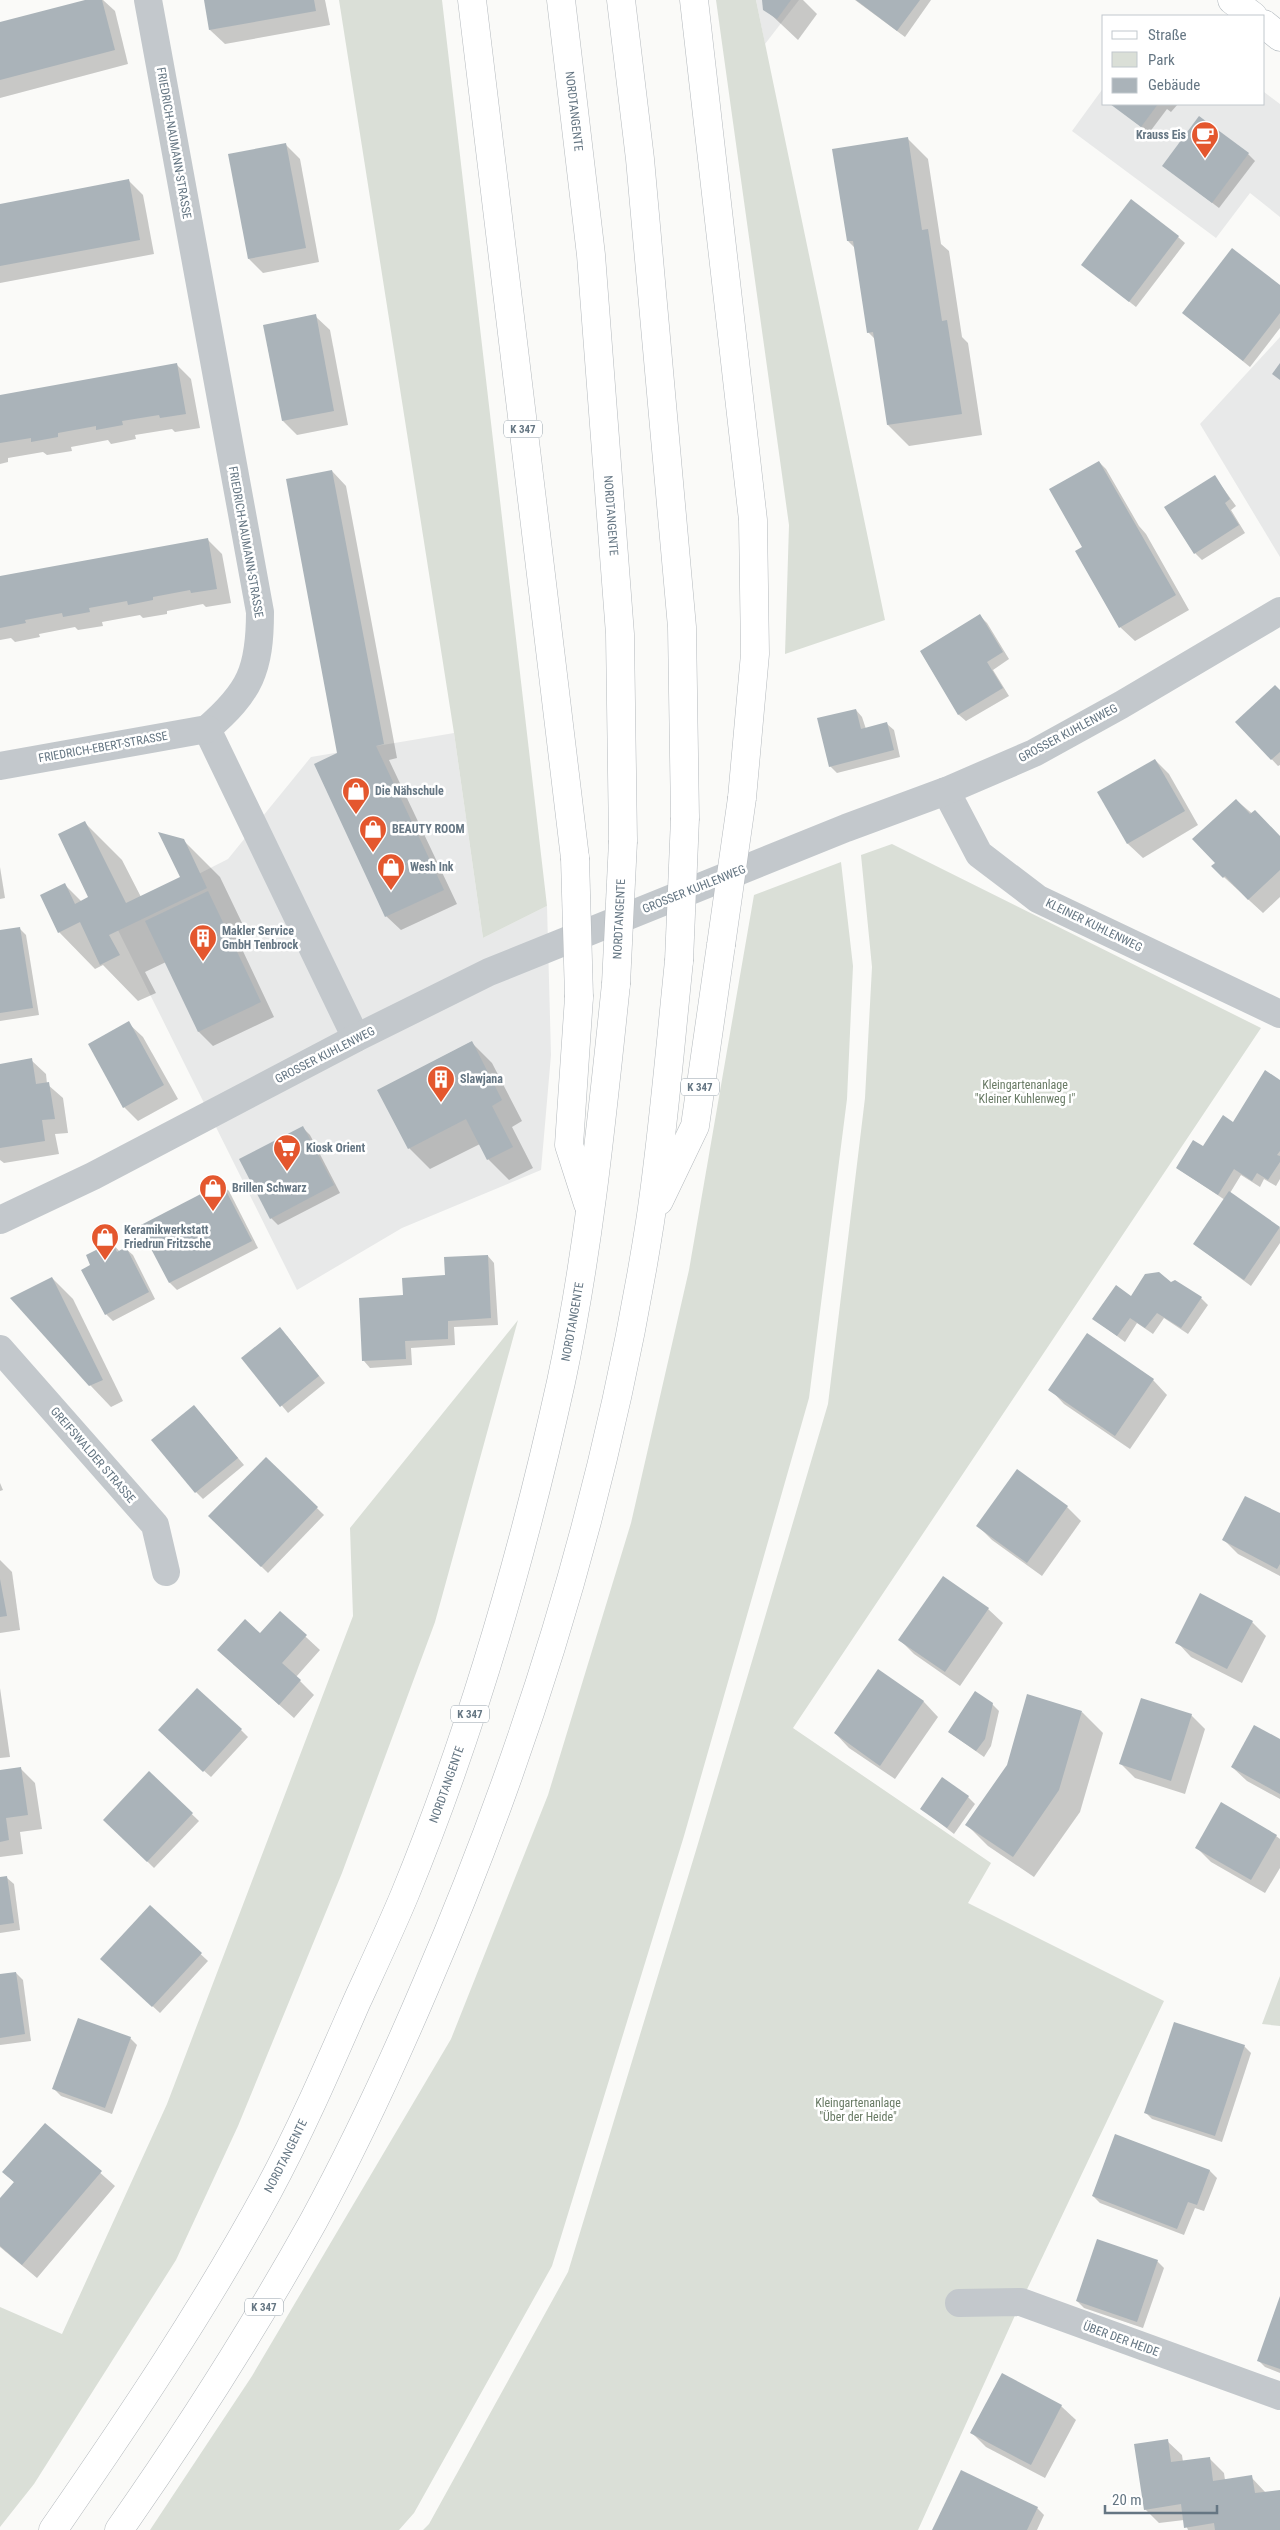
<svg xmlns="http://www.w3.org/2000/svg" width="1280" height="2530" font-family="'Roboto Condensed',sans-serif">
<style>
.built{fill:#e8e9e9}
.green{fill:#dadfd7}
.shadow{fill:#0003}
.building{fill:#aab3b9}
.lines{fill:none;stroke-linecap:round;stroke-linejoin:round}
.secondary-casing{stroke:#b3babf;stroke-width:29}
.trunk-casing{stroke:#b4b9bd;stroke-width:29}
.minor{stroke:#c3c8cc;stroke-width:28}
.secondary{stroke:#fff;stroke-width:28}
.trunk{stroke:#fff;stroke-width:28}
.trunk-bridge-casing{stroke:#b4b9bd;stroke-width:29;stroke-linecap:butt}
.trunk-bridge{stroke:#fff;stroke-width:28}
.labels{text-anchor:middle;stroke-width:5;stroke-linejoin:round;paint-order:stroke}
.shield{fill:#fff;stroke:#939fa8;stroke-width:1}
.shield-label{font-size:11px;font-weight:bold;fill:#657683}
.street-label{font-size:12px;fill:#657683;stroke:#fff}
.poi-label{font-size:12px;font-weight:bold;fill:#657683;stroke:#fff;text-anchor:start}
.park-label{font-size:12px;fill:#687a64;stroke:#fff}
</style>
<rect width="100%" height="100%" fill="#fafaf8"/>
<g class="built">
<path d="M756,0H799L765,44Z"/>
<path d="M1104,87V104H1264V92L1280,104V217L1250,193L1216,238L1072,131Z"/>
<path d="M1280,337V557L1200,424Z"/>
<path d="M454,733L483,938L547,906L551,1055L541,1170L402,1228L297,1290L112,918L228,859L311,757Z"/>
</g>
<g class="green">
<path d="M339,0H442L547,906L483,938L454,733Z"/>
<path d="M716,0H756L885,620L785,654L789,525Z"/>
<path d="M892,844L1261,1028L793,1728L991,1863L968,1903L1164,2001L1021,2302L918,2530H423L429,2524L568,2272L697,1847L828,1404L865,1098L872,967L861,855Z"/>
<path d="M841,862L853,966L847,1099L809,1398L684,1836L552,2266L414,2513L399,2530H150L252,2376L451,2039L548,1795L631,1523L689,1270L754,895Z"/>
<path d="M518,1320L435,1622L342,1873L238,2126L176,2260L34,2484L0,2527V2307L62,2334L167,2104L353,1616L350,1528Z"/>
<path d="M1280,1976V2026L1262,2024Z"/>
</g>
<g class="shadow">
<path d="M90,0H103L115,11L128,64L0,98V23Z"/>
<path d="M205,0H325L330,25L225,44L210,30Z"/>
<path d="M763,0H803L817,14L798,40L765,9Z"/>
<path d="M855,0H931L905,37Z"/>
<path d="M1112,104H1178L1171,112L1167,109L1149,133Z"/>
<path d="M907,138L928,159L941,244L949,251L962,337L968,343L982,435L909,446L888,425L875,339L868,332L855,248L848,241Z"/>
<path d="M285,144L300,159L319,262L263,273L249,259Z"/>
<path d="M1248,154L1255,161L1219,208L1164,166Z"/>
<path d="M129,181L143,195L154,254L0,283V205Z"/>
<path d="M1178,237L1185,243L1136,307L1083,265Z"/>
<path d="M1280,287V328L1250,367L1183,313Z"/>
<path d="M315,316L330,330L348,425L297,435L283,421Z"/>
<path d="M176,364L191,379L200,428L175,432L172,429L135,435L136,439L111,444L108,440L71,447L72,451L47,455L43,452L8,458V462L0,464V396Z"/>
<path d="M1099,462L1106,469L1139,526L1146,534L1189,610L1135,641L1120,627L1077,551L1084,547Z"/>
<path d="M332,471L346,486L397,758L389,760L457,904L401,930L386,916L338,754Z"/>
<path d="M1215,477L1236,506L1231,510L1245,533L1202,560L1195,553Z"/>
<path d="M208,540L222,554L231,603L206,607L203,604L167,611V614L143,618L140,615L102,622L103,626L78,630L75,627L39,634L40,637L15,642L11,638L0,640V577Z"/>
<path d="M980,616L987,623L1009,659L993,670L1009,696L966,721L959,715L921,652Z"/>
<path d="M1280,691V765L1278,766L1237,722Z"/>
<path d="M856,710L862,717L866,729L887,724L894,730L900,757L837,773L830,766Z"/>
<path d="M1155,760L1169,774L1198,825L1143,858L1128,844L1099,793Z"/>
<path d="M1236,800L1280,837V897L1263,913L1213,867L1216,863Z"/>
<path d="M85,823L122,860L141,897L182,878L183,840L220,877L243,925L233,930L274,1017L213,1046L199,1032L166,962L145,972L156,993L138,1001L103,965L95,969L59,932L65,885L82,902L90,898Z"/>
<path d="M0,867L5,898L0,899Z"/>
<path d="M19,928L26,935L39,1015L0,1021V931Z"/>
<path d="M128,1023L143,1037L178,1099L138,1121L124,1107Z"/>
<path d="M471,1042L492,1063L522,1121L512,1127L533,1168L509,1180L488,1159L480,1144L430,1169L409,1148L379,1090Z"/>
<path d="M31,1060L46,1074L47,1084L63,1098L68,1133L55,1134L59,1154L4,1163L0,1160V1065Z"/>
<path d="M1280,1082V1179L1276,1186L1264,1179L1260,1187L1241,1175L1230,1193L1280,1228V1243L1251,1286L1194,1244L1225,1200L1177,1168L1204,1148Z"/>
<path d="M303,1128L310,1135L340,1193L278,1225L271,1218Z"/>
<path d="M222,1185L229,1191L258,1248L177,1290L170,1283L141,1226Z"/>
<path d="M112,1243L120,1252L126,1249L133,1255L155,1299L113,1321L106,1314L92,1266Z"/>
<path d="M488,1256L494,1263L498,1325L454,1327L455,1345L411,1348L412,1365L370,1368L364,1361L404,1296Z"/>
<path d="M52,1278L73,1299L123,1401L111,1407L90,1385Z"/>
<path d="M1171,1283L1201,1298L1208,1305L1188,1334L1164,1318L1153,1334L1137,1323L1125,1342L1094,1319L1132,1298Z"/>
<path d="M1087,1335L1153,1380L1167,1395L1130,1449L1064,1404L1050,1389Z"/>
<path d="M287,1336L325,1383L288,1413L243,1359Z"/>
<path d="M194,1406L244,1465L203,1499L196,1492Z"/>
<path d="M266,1458L324,1515L268,1573L210,1516Z"/>
<path d="M0,1483L3,1490L0,1491Z"/>
<path d="M1067,1507L1081,1521L1042,1576L992,1540L978,1526Z"/>
<path d="M1280,1515V1576L1238,1554L1224,1540Z"/>
<path d="M0,1560L12,1572L20,1630L0,1633Z"/>
<path d="M943,1578L988,1609L1003,1623L960,1686L914,1654L900,1640Z"/>
<path d="M280,1613L320,1650L296,1677L314,1695L294,1718L233,1664Z"/>
<path d="M1252,1622L1266,1636L1242,1683L1191,1657L1177,1642Z"/>
<path d="M878,1671L924,1702L938,1717L895,1779L849,1748L835,1733Z"/>
<path d="M0,1688L10,1757L0,1758Z"/>
<path d="M992,1704L999,1711L991,1746L984,1757L949,1732Z"/>
<path d="M1082,1712L1103,1733L1080,1812L1034,1877L988,1846L967,1825Z"/>
<path d="M1191,1715L1205,1729L1185,1794L1135,1778L1121,1764Z"/>
<path d="M241,1730L248,1737L211,1777L166,1737Z"/>
<path d="M1280,1740V1799L1247,1781L1232,1767Z"/>
<path d="M21,1769L35,1783L42,1829L20,1832L23,1854L0,1857V1772Z"/>
<path d="M149,1773L199,1821L154,1868L105,1820Z"/>
<path d="M968,1797L975,1804L954,1834L922,1809Z"/>
<path d="M1276,1836L1280,1839V1868L1265,1893L1211,1862L1196,1847Z"/>
<path d="M7,1878L14,1884L20,1930L0,1933V1879Z"/>
<path d="M150,1907L208,1961L160,2013L109,1966Z"/>
<path d="M16,1973L23,1980L31,2041L0,2045V1975Z"/>
<path d="M130,2038L137,2045L112,2114L61,2096L54,2089Z"/>
<path d="M1244,2046L1251,2053L1222,2142L1152,2119L1145,2112Z"/>
<path d="M45,2124L115,2186L37,2278L0,2247V2200L15,2183L4,2172Z"/>
<path d="M1116,2135L1210,2171L1217,2178L1204,2211L1195,2208L1184,2235L1100,2203L1093,2196Z"/>
<path d="M1157,2261L1164,2268L1143,2328L1084,2308L1077,2301Z"/>
<path d="M1280,2298V2373L1265,2367L1258,2360Z"/>
<path d="M1061,2406L1076,2420L1045,2478L986,2447L972,2433Z"/>
<path d="M1167,2441L1182,2455L1183,2462L1209,2458L1224,2473L1225,2480L1251,2477L1266,2493L1280,2491V2530H1188L1184,2520L1159,2523L1145,2509Z"/>
<path d="M1037,2508L1044,2515L1037,2530H933Z"/>
</g>
<g class="building">
<path d="M85,0H102L115,50L0,80V22Z"/>
<path d="M204,0H314L316,11L209,30Z"/>
<path d="M762,0H791L777,19L763,10Z"/>
<path d="M856,0H920L897,31Z"/>
<path d="M1110,104H1158L1141,127Z"/>
<path d="M1199,116L1249,153L1212,203L1162,166Z"/>
<path d="M908,137L922,230L928,229L942,321L947,320L962,414L887,425L873,332L867,333L853,241H847L832,149Z"/>
<path d="M286,143L306,248L248,259L228,154Z"/>
<path d="M129,179L140,240L0,266V204Z"/>
<path d="M1131,199L1179,236L1129,302L1081,265Z"/>
<path d="M1232,248L1280,285V313L1243,361L1182,313Z"/>
<path d="M316,314L334,411L282,421L263,325Z"/>
<path d="M177,363L186,414L160,418L159,415L122,421L123,425L96,430V426L58,433V437L31,442V438L0,443V395Z"/>
<path d="M1280,363V380L1272,374Z"/>
<path d="M1099,461L1176,595L1119,628L1075,551L1082,547L1049,489Z"/>
<path d="M332,470L384,744L376,746L444,890L385,917L314,764L337,753L286,479Z"/>
<path d="M1215,475L1230,499L1225,503L1239,525L1194,554L1164,507Z"/>
<path d="M208,538L217,589L191,593L190,590L153,597V600L128,605L127,601L89,608L90,612L63,617L62,613L25,620L26,623L0,628V576Z"/>
<path d="M980,614L1003,652L987,662L1003,688L958,715L920,651Z"/>
<path d="M1275,685L1280,690V752L1271,760L1235,722Z"/>
<path d="M856,709L861,729L887,722L894,750L829,767L817,718Z"/>
<path d="M1155,759L1185,811L1127,844L1097,792Z"/>
<path d="M1236,799L1250,814L1255,810L1280,836V870L1248,900L1225,876L1223,878L1211,866L1215,863L1192,839Z"/>
<path d="M85,821L126,903L180,877L158,832L184,839L207,888L109,935L120,955L100,965L80,922L58,933L40,895L65,883L75,904L88,897L58,834Z"/>
<path d="M208,891L261,1002L198,1032L145,921Z"/>
<path d="M20,927L33,1008L0,1013V930Z"/>
<path d="M129,1021L164,1085L123,1108L88,1044Z"/>
<path d="M472,1041L502,1100L492,1106L513,1147L487,1160L466,1119L408,1149L377,1090Z"/>
<path d="M32,1058L36,1084L49,1082L55,1119L42,1120L45,1141L0,1148V1064Z"/>
<path d="M1265,1070L1280,1080V1151L1277,1155L1280,1156V1162L1268,1180L1257,1173L1252,1181L1234,1169L1218,1195L1176,1168L1193,1140L1203,1146L1223,1115L1233,1122Z"/>
<path d="M303,1126L334,1185L270,1219L239,1159Z"/>
<path d="M222,1183L252,1241L169,1283L139,1226Z"/>
<path d="M1229,1191L1280,1227L1244,1280L1193,1244Z"/>
<path d="M112,1242L117,1252L126,1247L149,1292L105,1315L81,1270L90,1265L86,1255Z"/>
<path d="M488,1255L491,1318L448,1321V1339L405,1341L406,1359L362,1361L359,1298L403,1295L402,1278L445,1275L444,1257Z"/>
<path d="M1159,1272L1171,1282L1175,1280L1202,1297L1181,1328L1157,1313L1145,1328L1130,1318L1117,1336L1092,1319L1116,1285L1131,1296L1145,1274Z"/>
<path d="M52,1277L103,1380L89,1386L10,1298Z"/>
<path d="M280,1327L319,1376L280,1407L241,1358Z"/>
<path d="M1087,1333L1154,1379L1115,1436L1048,1390Z"/>
<path d="M194,1405L238,1458L195,1493L151,1440Z"/>
<path d="M266,1457L318,1507L261,1567L208,1516Z"/>
<path d="M1017,1469L1068,1506L1027,1563L976,1526Z"/>
<path d="M1245,1496L1280,1513V1564L1277,1569L1222,1540Z"/>
<path d="M943,1576L989,1608L945,1672L898,1640Z"/>
<path d="M0,1579L7,1616L0,1617Z"/>
<path d="M1200,1593L1253,1621L1227,1669L1175,1643Z"/>
<path d="M280,1611L307,1635L282,1663L301,1680L279,1705L217,1650L245,1619L260,1633Z"/>
<path d="M878,1669L924,1701L880,1766L834,1733Z"/>
<path d="M197,1688L242,1729L203,1772L158,1730Z"/>
<path d="M975,1691L993,1703L985,1739L976,1751L948,1732Z"/>
<path d="M1027,1694L1082,1711L1059,1790L1013,1857L965,1825L1007,1765Z"/>
<path d="M1141,1698L1192,1714L1171,1781L1119,1764Z"/>
<path d="M1254,1725L1280,1739V1794L1231,1767Z"/>
<path d="M21,1767L28,1815L6,1818L9,1840L0,1842V1770Z"/>
<path d="M149,1771L193,1813L147,1862L103,1820Z"/>
<path d="M942,1777L969,1796L947,1828L920,1809Z"/>
<path d="M1221,1802L1277,1835L1251,1880L1195,1848Z"/>
<path d="M7,1876L14,1923L0,1925V1877Z"/>
<path d="M150,1905L202,1953L152,2007L100,1959Z"/>
<path d="M16,1972L25,2034L0,2038V1974Z"/>
<path d="M78,2018L131,2037L105,2108L52,2089Z"/>
<path d="M1174,2022L1245,2045L1215,2136L1144,2113Z"/>
<path d="M45,2123L102,2171L22,2265L0,2246V2198L14,2182L2,2172Z"/>
<path d="M1115,2134L1210,2170L1197,2205L1188,2202L1177,2229L1092,2196Z"/>
<path d="M1097,2239L1158,2260L1137,2322L1076,2301Z"/>
<path d="M1280,2296V2369L1257,2361Z"/>
<path d="M1002,2373L1062,2405L1031,2465L970,2433Z"/>
<path d="M1168,2439L1171,2462L1210,2457L1213,2481L1252,2475L1255,2493L1280,2490V2530H1215L1214,2523L1184,2528L1181,2504L1144,2510L1134,2444Z"/>
<path d="M961,2470L1038,2507L1027,2530H932Z"/>
</g>
<g class="lines">
<g class="secondary-casing">
<g id="secondary">
<path d="M1232,0L1253,16"/>
<path d="M1264,24L1280,37"/>
</g>
</g>
<g class="trunk-casing">
<g id="trunk">
<path d="M472,0L575,858"/>
<path id="s1" d="M561,0L591,255L620,634L623,841"/>
<path d="M621,0L640,159L682,627L685,818"/>
<path d="M694,0L753,520L755,654L742,798"/>
<path d="M579,997L569,1145L588,1204"/>
<path d="M659,1201L695,1126L721,945"/>
<path id="s2" d="M53,2530C129,2420 204,2309 268,2191C301,2130 329,2065 357,2001C373,1966 390,1930 405,1894C472,1731 523,1554 561,1382C589,1251 602,1117 616,984"/>
<path d="M119,2530C189,2430 254,2328 313,2222C355,2145 392,2065 426,1985C531,1741 609,1484 650,1222C663,1135 670,1047 679,961"/>
</g>
</g>
<g class="minor">
<path d="M148,0L260,612C260,670 250,692 207,729L356,1038"/>
<path d="M0,766L207,729"/>
<path d="M946,791L979,854L1038,899L1280,1014"/>
<path d="M0,1220L93,1176L356,1038L489,972L846,828L946,791L1034,753L1121,705L1280,611"/>
<path d="M0,1349L155,1525L166,1572"/>
<path d="M959,2303L1021,2302L1280,2396"/>
</g>
<use href="#secondary" class="secondary"/>
<use href="#trunk" class="trunk"/>
<g class="trunk-bridge-casing">
<g id="trunk-bridge">
<path d="M575,858L579,997"/>
<path d="M721,945L742,798"/>
<path d="M679,961L685,818"/>
<path id="s3" d="M616,984L623,841"/>
</g>
</g>
<use href="#trunk-bridge" class="trunk-bridge"/>
</g>
<defs>
<g id="cafe-pin" transform="scale(1.4375)"><path d="M0 17L-7.5 6A9.5 9.5 0 1 1 7.5 6Z" fill="#e4572e" stroke="#fff"/><path d="M-5.5-4.5H6V0H3Q3 3.5 0 3.5H-2.5Q-5.5 3.5-5.5 0ZM3-3.2v2h1.7v-2ZM-6 4.5H4V6H-6Z" fill="#fff"/></g>
<g id="shop-pin" transform="scale(1.4375)"><path d="M0 17L-7.5 6A9.5 9.5 0 1 1 7.5 6Z" fill="#e4572e" stroke="#fff"/><path d="M-5-2.5h2.3a2.7 3.5 0 0 1 5.4 0H5L5.5 6h-11ZM-1.5-2.5h3a1.5 2.3 0 0 0-3 0Z" fill="#fff"/></g>
<g id="building-pin" transform="scale(1.4375)"><path d="M0 17L-7.5 6A9.5 9.5 0 1 1 7.5 6Z" fill="#e4572e" stroke="#fff"/><path d="M-4-6H4V6H1V3H-1V6H-4ZM-2.5-4.3h1.7v1.8h-1.7ZM.8-4.3h1.7v1.8H.8ZM-2.5-1h1.7V.8h-1.7ZM.8-1h1.7V.8H.8Z" fill="#fff"/></g>
<g id="supermarket-pin" transform="scale(1.4375)"><path d="M0 17L-7.5 6A9.5 9.5 0 1 1 7.5 6Z" fill="#e4572e" stroke="#fff"/><path d="M-6-5.5h2.5l.6 2H6L4.5 2H-2.5L-4.4-4H-6ZM-1.5 3.2a1.3 1.3 0 1 0 .1 0ZM3 3.2a1.3 1.3 0 1 0 .1 0Z" fill="#fff"/></g>
</defs>
<g fill-rule="evenodd">
<use href="#cafe-pin" x="1205" y="135"/>
<use href="#shop-pin" x="356" y="791"/>
<use href="#shop-pin" x="373" y="829"/>
<use href="#shop-pin" x="391" y="867"/>
<use href="#building-pin" x="203" y="938"/>
<use href="#building-pin" x="441" y="1079"/>
<use href="#supermarket-pin" x="287" y="1148"/>
<use href="#shop-pin" x="213" y="1188"/>
<use href="#shop-pin" x="105" y="1237"/>
</g>
<g class="labels">
<g class="shield">
<rect x="504" y="420.5" width="38" height="17" rx="4"/>
<rect x="681" y="1078.5" width="38" height="17" rx="4"/>
<rect x="451" y="1705.5" width="38" height="17" rx="4"/>
<rect x="245" y="2298.5" width="38" height="17" rx="4"/>
</g>
<g class="shield-label">
<text x="523" y="433">K 347</text>
<text x="700" y="1091">K 347</text>
<text x="470" y="1718">K 347</text>
<text x="264" y="2311">K 347</text>
</g>
<g class="street-label">
<text dy="4" stroke="none"><textPath href="#s1" startOffset="112">NORDTANGENTE</textPath></text>
<text transform="translate(174 143) rotate(80)" y="4">FRIEDRICH-NAUMANN-STRASSE</text>
<text dy="4" stroke="none"><textPath href="#s1" startOffset="518">NORDTANGENTE</textPath></text>
<text transform="translate(246 542) rotate(80)" y="4">FRIEDRICH-NAUMANN-STRASSE</text>
<text transform="translate(1068 733) rotate(-28)" y="4">GROSSER KUHLENWEG</text>
<text transform="translate(103 747) rotate(-10)" y="4">FRIEDRICH-EBERT-STRASSE</text>
<text transform="translate(694 889) rotate(-22)" y="4">GROSSER KUHLENWEG</text>
<text dy="4" stroke="none"><textPath href="#s3" startOffset="65">NORDTANGENTE</textPath></text>
<text transform="translate(1094 925) rotate(26)" y="4">KLEINER KUHLENWEG</text>
<text transform="translate(325 1055) rotate(-27)" y="4">GROSSER KUHLENWEG</text>
<text dy="4" stroke="none"><textPath href="#s2" startOffset="1326">NORDTANGENTE</textPath></text>
<text transform="translate(93 1455) rotate(49)" y="4">GREIFSWALDER STRASSE</text>
<text dy="4" stroke="none"><textPath href="#s2" startOffset="846">NORDTANGENTE</textPath></text>
<text dy="4" stroke="none"><textPath href="#s2" startOffset="441">NORDTANGENTE</textPath></text>
<text transform="translate(1121 2339) rotate(20)" y="4">ÜBER DER HEIDE</text>
</g>
<g class="poi-label">
<text x="1186" y="139" text-anchor="end">Krauss Eis</text>
<text x="375" y="795">Die Nähschule</text>
<text x="392" y="833">BEAUTY ROOM</text>
<text x="410" y="871">Wesh Ink</text>
<text x="222" y="935">Makler Service<tspan x="222" dy="14">GmbH Tenbrock</tspan></text>
<text x="460" y="1083">Slawjana</text>
<text x="306" y="1152">Kiosk Orient</text>
<text x="232" y="1192">Brillen Schwarz</text>
<text x="124" y="1234">Keramikwerkstatt<tspan x="124" dy="14">Friedrun Fritzsche</tspan></text>
</g>
<g class="park-label">
<text x="1025" y="1089">Kleingartenanlage<tspan x="1025" dy="14">"Kleiner Kuhlenweg I"</tspan></text>
<text x="858" y="2107">Kleingartenanlage<tspan x="858" dy="14">"Über der Heide"</tspan></text>
</g>
</g>
<rect x="1102" y="15" width="162" height="90" fill="#ffffff" stroke="#c1c8cd"/>
<rect x="1112" y="31" width="25" height="8" fill="#ffffff" stroke="#c1c8cd"/>
<text x="1148" y="40" font-size="15" fill="#657683">Straße</text>
<rect x="1112" y="52" width="25" height="15" fill="#dadfd7" stroke="#c1c8cd"/>
<text x="1148" y="65" font-size="15" fill="#657683">Park</text>
<rect x="1112" y="78" width="25" height="15" fill="#aab3b9" stroke="#c1c8cd"/>
<text x="1148" y="90" font-size="15" fill="#657683">Gebäude</text>
<path d="M1105 2505v8h112v-8" fill="none" stroke="#657683" stroke-width="2.5"/>
<text x="1112" y="2505" font-size="15" fill="#657683" stroke="#ffffff" stroke-width="4" paint-order="stroke">20 m</text>
</svg>
